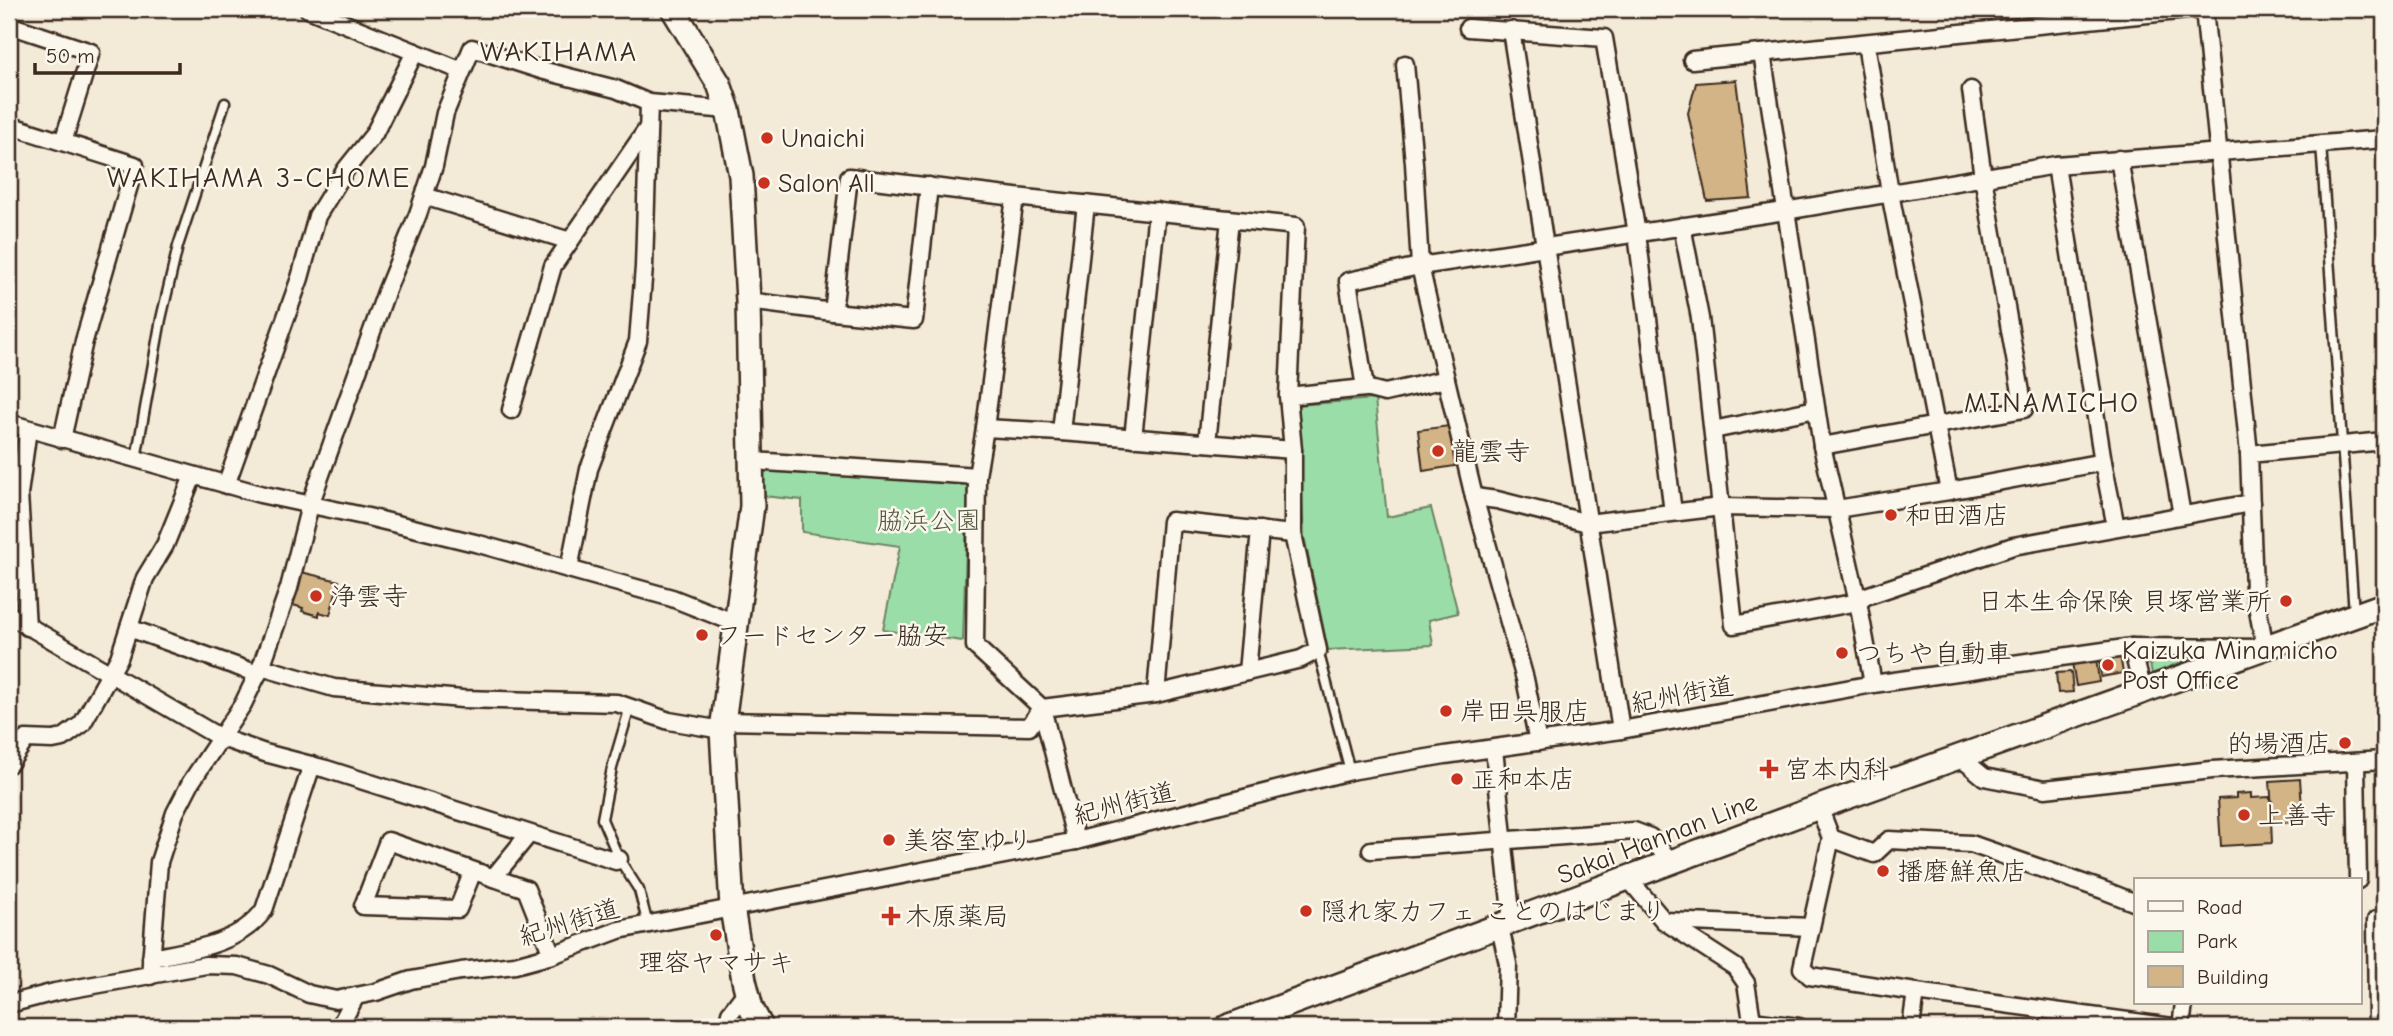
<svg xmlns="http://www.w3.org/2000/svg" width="2393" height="1036" font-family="'Comic Neue','Klee One',sans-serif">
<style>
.green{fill:#9bdda8;stroke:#6b8463;stroke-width:2}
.building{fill:#d3b487;stroke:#3b2a1e;stroke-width:2}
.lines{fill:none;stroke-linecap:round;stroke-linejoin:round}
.lane-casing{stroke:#3b2a1e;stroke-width:13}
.street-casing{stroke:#3b2a1e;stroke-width:21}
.secondary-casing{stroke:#3b2a1e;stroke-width:28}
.lane{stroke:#fbf7ec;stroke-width:8}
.street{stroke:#fbf7ec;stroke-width:16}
.secondary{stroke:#fbf7ec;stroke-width:23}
.poi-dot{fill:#c8321e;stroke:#fbf7ec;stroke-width:2.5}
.labels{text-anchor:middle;stroke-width:5;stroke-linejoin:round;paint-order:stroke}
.poi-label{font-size:26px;fill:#3b2a1e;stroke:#fbf7ec;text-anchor:start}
.park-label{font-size:26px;fill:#535740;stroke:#fbf7ec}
.street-label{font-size:26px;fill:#3b2a1e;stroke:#fbf7ec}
.neighbourhood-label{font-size:28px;letter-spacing:2px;fill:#3b2a1e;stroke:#fbf7ec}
</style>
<rect width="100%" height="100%" fill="#f3ead8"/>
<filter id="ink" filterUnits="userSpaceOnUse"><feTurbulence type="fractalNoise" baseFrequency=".0143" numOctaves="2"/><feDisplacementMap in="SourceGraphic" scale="14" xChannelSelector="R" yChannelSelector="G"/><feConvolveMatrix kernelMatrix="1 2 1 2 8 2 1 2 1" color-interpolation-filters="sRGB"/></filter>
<g filter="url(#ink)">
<g class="green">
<path d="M1375,399L1387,517L1431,508L1458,613L1429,620L1433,645L1328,650L1304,536L1297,405Z"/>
<path d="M761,468L968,484L963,641L883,630L900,546L802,532V500L763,496Z"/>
<path d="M2181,652L2184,661L2152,674L2148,655Z"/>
</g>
<g class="building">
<path d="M1736,80L1751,198L1707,201L1688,113L1696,83Z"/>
<path d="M1449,426L1455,466L1423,471L1418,430Z"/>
<path d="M301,572L339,581L330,615L319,612V616L302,611L303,608L293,605Z"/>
<path d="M2120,655L2123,673L2101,677L2099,658Z"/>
<path d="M2096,658L2099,682L2076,686L2072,662Z"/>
<path d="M2071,672L2073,692L2058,693L2056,673Z"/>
<path d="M2300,779L2303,822L2273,823L2270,781Z"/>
<path d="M2251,793V798L2270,797L2272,843L2221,846L2218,799L2236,798V794Z"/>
</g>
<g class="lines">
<g class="lane-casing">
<g id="lane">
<path d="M2321,144L2354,613"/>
<path d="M136,459L161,319L178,246L225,103"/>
<path d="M1318,650L1350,771"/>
<path d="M630,707L612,768L602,819L619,859L639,890L648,925"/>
</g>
</g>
<g class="street-casing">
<g id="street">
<path d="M308,9L462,71"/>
<path d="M2204,9L2249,454"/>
<path d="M9,25L91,52L63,142"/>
<path d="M1468,28L1604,38L1637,234L1673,512"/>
<path d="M1511,30L1621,730"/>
<path d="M1866,43L1890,193L1949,491"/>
<path d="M1762,53L1822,446L1858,602L1873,684"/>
<path d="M1692,60L2198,9"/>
<path d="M1405,64L1414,163L1420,266L1446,379"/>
<path d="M9,125L135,165L84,341L62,439"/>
<path d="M2119,159L2182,515"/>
<path d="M424,196L570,241"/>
<path d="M1682,226L1700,318L1734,625L1858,602L1866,596L2013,546L2251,503"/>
<path d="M748,301L833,312L849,177L1015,197L1296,226L1288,396L1293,450V534L1318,650L1301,659L1156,694L1042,708L975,646L977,476L985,428L1015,197"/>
<path d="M833,312L914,320L929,186"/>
<path d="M1365,388L1385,393L1446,379L1474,497L1525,679L1538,742"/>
<path d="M1288,396L1365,388L1348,281L1420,266L1785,211L2056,165L2384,139"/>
<path d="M511,410L553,266L647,129"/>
<path d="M9,423L260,494L368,517L479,544L672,598L738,624"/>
<path d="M985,428L1061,432L1293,450"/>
<path d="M1713,430L1816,409"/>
<path d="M1061,432L1086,204"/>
<path d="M1133,438L1157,211"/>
<path d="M1207,443L1230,219"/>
<path d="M1822,446L2024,409L1983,177L1971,90"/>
<path d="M752,461L977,476"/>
<path d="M2103,462L2116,527"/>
<path d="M226,485L300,278L317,216L346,169L374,134L415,52"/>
<path d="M1474,497L1497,500L1588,523L1721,507L1837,509L1949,491L2103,462L2056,165"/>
<path d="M569,569L589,469L638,341L644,267L649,103"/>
<path d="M9,615L219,737L265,753L326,769L616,861L619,859"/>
<path d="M27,627L19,494L28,429"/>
<path d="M129,628L258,674"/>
<path d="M2132,647L2143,692"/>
<path d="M261,667L334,688L462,699L617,703L669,721L722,730"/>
<path d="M1247,672L1260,530"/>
<path d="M1156,694L1171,521L1293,534"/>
<path d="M1042,708L1076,841"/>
<path d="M723,721L1029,727L1042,708"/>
<path d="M1494,749L1512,922"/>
<path d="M1961,758L1984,777L2045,789L2212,770L2384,760"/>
<path d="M2356,762L2358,880"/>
<path d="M9,764L26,739L53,740L63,738L82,724L119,658L145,578L165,545L193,476"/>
<path d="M1819,807L1831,838L1874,854L1889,840L1971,844L2103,890L2136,903"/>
<path d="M1831,838L1802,968L1810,976L1916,992"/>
<path d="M1371,850L1634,831L1650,837L1672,863"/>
<path d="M473,871L458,909L363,906L388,841L526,889L552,955"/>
<path d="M493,878L529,834"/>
<path d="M1628,878L1664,921L1735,967L1746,983L1753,1027"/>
<path d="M1666,921L1811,927"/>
<path d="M1500,927L1508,964L1506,1027"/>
<path d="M151,958C190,950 239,945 264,910L312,765"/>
<path d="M150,976L159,862L175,813L191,782L243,704L261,667L289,588L310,505L386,292L418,214L434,166L445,113L472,48L541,70L616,89L649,103L728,110"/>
<path d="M9,1004L55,992L206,965L237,966L269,975L309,994L336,1000L376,992L411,980L461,971L515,965L552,955L619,930L1076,841L1350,771L1445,755L1621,730L1873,684L2132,647L2265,648L2254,589L2249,454L2384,441"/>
<path d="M1752,1021L1799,1027"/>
<path d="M339,1027L356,996"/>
<path d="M727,1027L730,1013L747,991"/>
<path d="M1911,1027L1916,992L2172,1027"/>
<path d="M2181,1027L2184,1003"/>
<path d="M2377,1027L2376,920H2384"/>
</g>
</g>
<g class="secondary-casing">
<g id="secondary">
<path d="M673,9L719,84L728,110L741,176L748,301L752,506L722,730L732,908L744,980L751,1008L761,1027"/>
<path d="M1227,1027L1819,807L2384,605"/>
</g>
</g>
<use href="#lane" class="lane"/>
<use href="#street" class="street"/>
<use href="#secondary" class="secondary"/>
</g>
</g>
<g class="poi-dot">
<circle cx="767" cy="138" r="7"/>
<circle cx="764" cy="183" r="7"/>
<circle cx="1438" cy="451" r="7"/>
<circle cx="1891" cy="515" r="7"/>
<circle cx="316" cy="596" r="7"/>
<circle cx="2286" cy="601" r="7"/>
<circle cx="702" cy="635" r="7"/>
<circle cx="1842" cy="653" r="7"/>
<circle cx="2108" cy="665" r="7"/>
<circle cx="1446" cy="711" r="7"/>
<circle cx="2345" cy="743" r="7"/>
<path d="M1765.5 758.5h7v7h7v7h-7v7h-7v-7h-7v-7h7z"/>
<circle cx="1457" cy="779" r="7"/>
<circle cx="2244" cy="815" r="7"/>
<circle cx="889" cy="840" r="7"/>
<circle cx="1883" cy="871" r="7"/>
<circle cx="1306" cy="911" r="7"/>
<path d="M887.5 905.5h7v7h7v7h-7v7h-7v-7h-7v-7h7z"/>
<circle cx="716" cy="935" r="7"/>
</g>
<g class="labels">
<g class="poi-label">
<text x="781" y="147">Unaichi</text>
<text x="778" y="192">Salon All</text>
<text x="1452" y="460">龍雲寺</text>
<text x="1905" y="524">和田酒店</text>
<text x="330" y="605">浄雲寺</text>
<text x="2272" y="610" text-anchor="end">日本生命保険 貝塚営業所</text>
<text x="716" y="644">フードセンター脇安</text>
<text x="2122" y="659">Kaizuka Minamicho<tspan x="2122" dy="30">Post Office</tspan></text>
<text x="1856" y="662">つちや自動車</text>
<text x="1460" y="720">岸田呉服店</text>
<text x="2331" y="752" text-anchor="end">的場酒店</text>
<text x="1785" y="778">宮本内科</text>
<text x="1471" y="788">正和本店</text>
<text x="2258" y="824">上善寺</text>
<text x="903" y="849">美容室ゆり</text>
<text x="1897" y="880">播磨鮮魚店</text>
<text x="1320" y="920">隠れ家カフェ ことのはじまり</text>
<text x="905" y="925">木原薬局</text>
<text x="716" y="971" text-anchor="middle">理容ヤマサキ</text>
</g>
<g class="park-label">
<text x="929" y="529">脇浜公園</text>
</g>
<g class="street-label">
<text transform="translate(1682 694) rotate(-10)" y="9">紀州街道</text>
<text transform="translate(1124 803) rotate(-14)" y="9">紀州街道</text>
<text transform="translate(1657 838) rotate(-21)" y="9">Sakai Hannan Line</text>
<text transform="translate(569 922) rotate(-17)" y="9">紀州街道</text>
</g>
<g class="neighbourhood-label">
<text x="559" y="61">WAKIHAMA</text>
<text x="259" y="187">WAKIHAMA 3-CHOME</text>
<text x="2052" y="412">MINAMICHO</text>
</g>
</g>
<rect width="2393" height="1036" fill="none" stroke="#fbf7ec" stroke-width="35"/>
<rect x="18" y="18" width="2358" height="1001" fill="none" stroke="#3b2a1e" stroke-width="2.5" filter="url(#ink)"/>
<rect x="2134" y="878" width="228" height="126" fill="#fbf7ec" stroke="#aea59a" stroke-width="2"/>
<rect x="2148" y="901" width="35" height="10" fill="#fbf7ec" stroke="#aea59a" stroke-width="2"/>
<text x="2197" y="914" font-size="21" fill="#3b2a1e">Road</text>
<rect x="2148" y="931" width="35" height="21" fill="#9bdda8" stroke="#aea59a" stroke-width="2"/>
<text x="2197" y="948" font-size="21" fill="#3b2a1e">Park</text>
<rect x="2148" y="966" width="35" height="21" fill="#d3b487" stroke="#aea59a" stroke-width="2"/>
<text x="2197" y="984" font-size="21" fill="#3b2a1e">Building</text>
<path d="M35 63v10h145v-10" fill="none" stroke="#3b2a1e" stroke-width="3.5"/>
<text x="46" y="63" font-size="21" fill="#3b2a1e" stroke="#fbf7ec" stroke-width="5" paint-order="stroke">50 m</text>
</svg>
